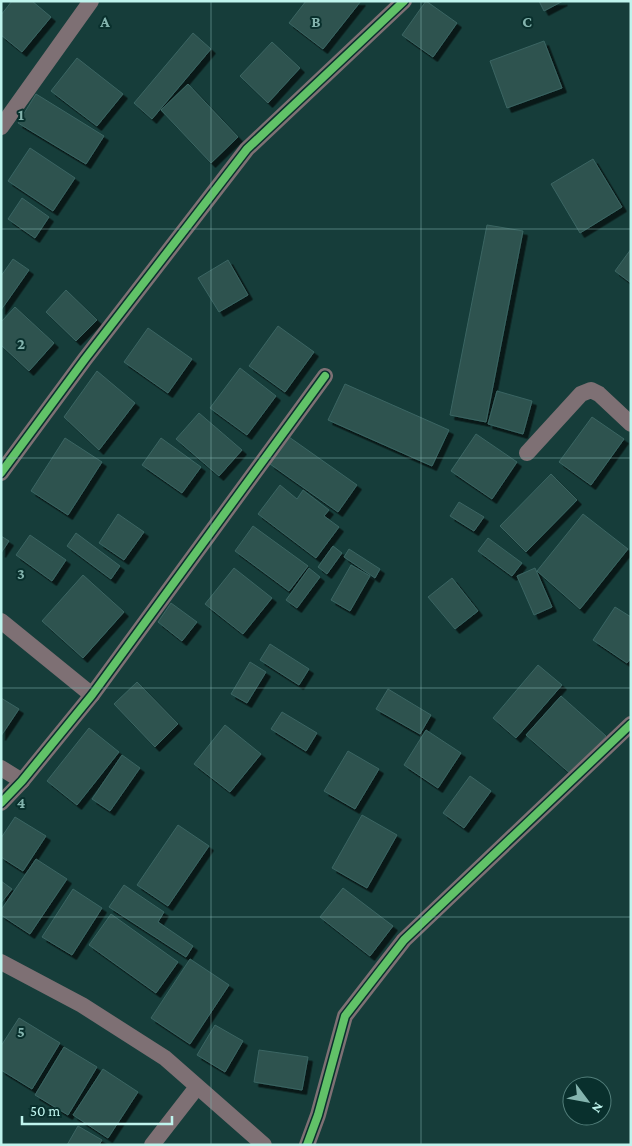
<svg xmlns="http://www.w3.org/2000/svg" width="632" height="1146" font-family="'Crimson Pro',serif">
<style>
.building{fill:#2d5350;stroke:#3b6562;filter:url(#shadow)}
.lines{fill:none;stroke-linecap:round;stroke-linejoin:round}
.minor{stroke:#7e7074;stroke-width:16}
.cycleway-casing{stroke:#09302d;stroke-width:11}
.cycleway{stroke:#61c268;stroke-width:8}
.grid{fill:none;stroke:#84b4ae;stroke-width:1;stroke-opacity:0.55}
.grid-label{font-size:16px;text-anchor:middle;font-weight:bold;fill:#84b4ae;stroke:#09302d;stroke-width:4;stroke-linejoin:round;paint-order:stroke}
</style>
<defs>
<filter id="shadow"><feDropShadow dx="4.5" dy="4.5" stdDeviation="0" flood-color="#0009"/></filter>
</defs>
<rect width="100%" height="100%" fill="#163d3a"/>
<g class="building">
<path d="M12,1H32L51,17L22,52L1,35V15Z"/>
<path d="M306,1H361L323,49L289,23Z"/>
<path d="M426,1L457,23L433,57L402,35Z"/>
<path d="M539,1H563L544,11Z"/>
<path d="M193,33L211,49L152,119L134,103Z"/>
<path d="M544,41L562,88L507,108L490,61Z"/>
<path d="M272,42L300,68L268,103L240,76Z"/>
<path d="M77,58L123,94L97,126L51,91Z"/>
<path d="M188,84L238,137L211,163L161,110Z"/>
<path d="M36,94L104,136L86,164L18,123Z"/>
<path d="M30,148L75,178L53,211L8,181Z"/>
<path d="M593,159L622,207L580,233L551,184Z"/>
<path d="M22,198L49,217L35,238L8,219Z"/>
<path d="M487,225L523,231L486,422L450,415Z"/>
<path d="M631,249V283L615,271Z"/>
<path d="M13,259L29,270L1,310V276Z"/>
<path d="M228,260L248,295L219,312L198,278Z"/>
<path d="M66,290L97,320L76,341L46,312Z"/>
<path d="M15,307L54,343L29,371L1,345V322Z"/>
<path d="M278,326L314,352L285,392L249,366Z"/>
<path d="M148,328L192,359L168,393L124,362Z"/>
<path d="M240,368L276,396L247,435L210,408Z"/>
<path d="M97,371L135,403L99,450L64,417Z"/>
<path d="M345,384L449,430L432,466L328,420Z"/>
<path d="M497,391L532,401L523,434L488,424Z"/>
<path d="M199,413L242,450L219,476L176,439Z"/>
<path d="M592,417L624,439L591,485L559,462Z"/>
<path d="M476,434L517,462L492,499L451,471Z"/>
<path d="M289,437L357,485L338,512L270,464Z"/>
<path d="M65,438L102,462L68,515L31,491Z"/>
<path d="M161,438L201,467L182,493L142,465Z"/>
<path d="M551,474L577,500L526,552L500,526Z"/>
<path d="M280,485L297,499L303,490L329,510L324,516L339,527L316,558L258,514Z"/>
<path d="M459,502L484,517L474,531L450,516Z"/>
<path d="M118,514L144,532L124,560L99,543Z"/>
<path d="M583,514L628,549L580,609L537,571Z"/>
<path d="M253,526L308,566L289,591L235,551Z"/>
<path d="M76,533L120,566L111,579L67,546Z"/>
<path d="M30,535L66,560L52,581L16,555Z"/>
<path d="M1,536L9,541L1,553Z"/>
<path d="M488,538L522,563L512,576L478,551Z"/>
<path d="M333,546L342,553L327,574L318,567Z"/>
<path d="M349,549L380,569L375,578L344,557Z"/>
<path d="M351,565L370,576L350,611L331,600Z"/>
<path d="M234,568L272,598L243,634L205,604Z"/>
<path d="M309,568L320,577L297,608L286,600Z"/>
<path d="M535,568L552,607L534,615L517,576Z"/>
<path d="M83,575L124,612L83,658L42,621Z"/>
<path d="M452,578L478,611L455,629L428,597Z"/>
<path d="M171,603L197,622L182,641L158,622Z"/>
<path d="M615,607L631,617V658L627,663L593,640Z"/>
<path d="M270,644L309,669L299,685L260,660Z"/>
<path d="M250,662L266,672L247,703L231,694Z"/>
<path d="M538,665L562,685L516,738L493,718Z"/>
<path d="M137,682L178,724L155,747L114,704Z"/>
<path d="M388,689L431,715L420,734L376,709Z"/>
<path d="M561,696L606,736L572,775L526,735Z"/>
<path d="M1,698L19,709L1,736Z"/>
<path d="M282,712L317,733L306,751L271,729Z"/>
<path d="M225,725L261,754L230,792L194,764Z"/>
<path d="M89,728L119,752L77,805L47,781Z"/>
<path d="M426,730L461,753L438,788L404,765Z"/>
<path d="M348,751L379,769L355,809L324,791Z"/>
<path d="M122,755L140,768L110,811L92,799Z"/>
<path d="M470,776L491,791L464,828L443,813Z"/>
<path d="M362,815L397,835L367,888L332,868Z"/>
<path d="M15,817L46,836L23,871L1,857V838Z"/>
<path d="M178,825L209,846L168,906L137,885Z"/>
<path d="M36,859L67,879L30,934L1,915V910Z"/>
<path d="M1,881L12,889L1,903Z"/>
<path d="M124,885L164,912L158,922L193,946L186,957L109,907Z"/>
<path d="M343,888L393,926L370,956L320,917Z"/>
<path d="M73,889L102,908L72,955L42,937Z"/>
<path d="M111,914L178,962L156,993L89,945Z"/>
<path d="M190,959L229,985L190,1044L151,1018Z"/>
<path d="M19,1018L60,1043L32,1089L1,1070V1046Z"/>
<path d="M215,1025L243,1041L225,1072L197,1055Z"/>
<path d="M64,1047L97,1067L68,1115L35,1095Z"/>
<path d="M259,1050L308,1057L302,1090L254,1082Z"/>
<path d="M103,1069L138,1092L108,1138L73,1115Z"/>
<path d="M78,1126L102,1140L99,1145H67Z"/>
</g>
<g class="lines">
<g class="minor">
<path d="M1,127L91,1"/>
<path d="M527,453L581,394L591,390L599,394L631,424"/>
<path d="M1,473L85,359L247,149L404,1"/>
<path d="M1,621L92,695"/>
<path d="M1,768L22,781"/>
<path d="M1,803L22,781L92,695L325,376"/>
<path d="M1,962L82,1005L165,1058L264,1145"/>
<path d="M152,1145L197,1087"/>
<path d="M307,1145L318,1115L345,1016L404,940L631,724"/>
</g>
<g class="cycleway-casing">
<g id="cycleway">
<path d="M1,473L85,359L247,149L404,1"/>
<path d="M1,803L22,781L92,695L325,376"/>
<path d="M307,1145L318,1115L345,1016L404,940L631,724"/>
</g>
</g>
<use href="#cycleway" class="cycleway"/>
</g>
<path class="grid" d="M211,1V1145M421,1V1145M1,229H631M1,458H631M1,688H631M1,917H631"/>
<g class="grid-label">
<text x="105" y="27">A</text>
<text x="316" y="27">B</text>
<text x="527" y="27">C</text>
<text x="21" y="120">1</text>
<text x="21" y="349">2</text>
<text x="21" y="579">3</text>
<text x="21" y="808">4</text>
<text x="21" y="1037">5</text>
</g>
<rect width="632" height="1146" fill="none" stroke="#bff4ed" stroke-width="5"/>
<g transform="translate(587 1101) rotate(122)"><circle r="24" fill="#09302d" stroke="#527e7a"/>
<path d="M0-4L9 19L0 12L-9 19Z" fill="#84b4ae"/>
<text y="-8" font-size="14" font-weight="bold" text-anchor="middle" fill="#bff4ed">N</text>
</g>
<path d="M22 1116v8h150v-8" fill="none" stroke="#bff4ed" stroke-width="2.5"/>
<text x="30" y="1116" font-size="15" fill="#bff4ed" stroke="#09302d" stroke-width="4" paint-order="stroke">50 m</text>
</svg>
